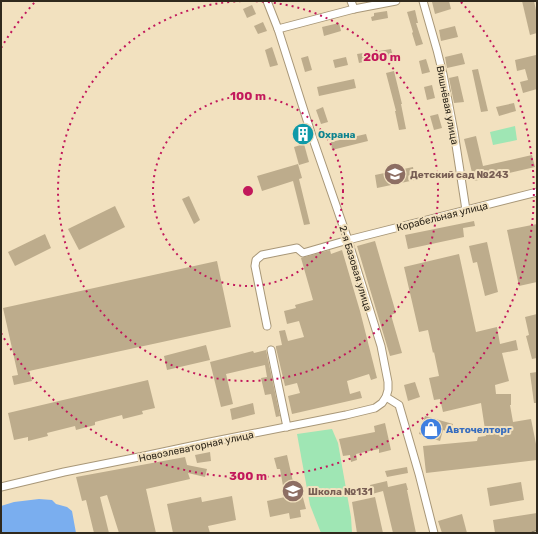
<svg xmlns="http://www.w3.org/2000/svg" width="538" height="534" font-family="Rubik,sans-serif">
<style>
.green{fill:#9fe6b4}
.water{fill:#7aaeef}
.building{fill:#bdac8c}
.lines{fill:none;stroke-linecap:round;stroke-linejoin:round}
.street-casing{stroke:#a89778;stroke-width:9}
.street{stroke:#fff;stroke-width:7}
.rail-casing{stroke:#766c58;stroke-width:3.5}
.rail{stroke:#f2e1bf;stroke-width:2;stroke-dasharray:6;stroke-linecap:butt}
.ring{fill:none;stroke:#c2185b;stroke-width:2;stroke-dasharray:2 4}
.labels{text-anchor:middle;stroke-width:4;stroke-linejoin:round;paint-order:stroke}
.street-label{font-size:10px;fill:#30291d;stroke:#f2e1bf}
.culture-label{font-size:10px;font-weight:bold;fill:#0d838f;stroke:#f2e1bf;text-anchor:start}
.education-label{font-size:10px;font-weight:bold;fill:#785e54;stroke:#f2e1bf;text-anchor:start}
.shop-label{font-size:10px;font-weight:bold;fill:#366cbe;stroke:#f2e1bf;text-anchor:start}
.centre{fill:#c2185b;stroke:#f2e1bf;stroke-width:2}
.ring-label{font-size:12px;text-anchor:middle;font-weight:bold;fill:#c2185b;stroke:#f2e1bf;stroke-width:4;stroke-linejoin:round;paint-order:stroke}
</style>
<rect width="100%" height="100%" fill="#f2e1bf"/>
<g class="green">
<path d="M515,126L517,140L493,145L490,132Z"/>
<path d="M332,429L338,443L351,517L352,533H321L310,505L297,434Z"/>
</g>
<path class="water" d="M39,499L52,500L56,504L67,507L72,511L76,533H1V506L14,502Z"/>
<g class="building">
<path d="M437,1H449L451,9L435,14L432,2Z"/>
<path d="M522,1H534L537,15V33L530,35Z"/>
<path d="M252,5L256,14L247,18L243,9Z"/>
<path d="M415,10L418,23H416L423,44L416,46L412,33L413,32L407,12Z"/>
<path d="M387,11L388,18L372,21L371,17L374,16V13Z"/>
<path d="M263,22L267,31L258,34L254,26Z"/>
<path d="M339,23L341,31L324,36L322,27Z"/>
<path d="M455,26L458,37L441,41L439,30Z"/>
<path d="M272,47L278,65L270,67L265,50Z"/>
<path d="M391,49L393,56L381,59L379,51Z"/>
<path d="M370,52L371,60L359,63L357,54Z"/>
<path d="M462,53L465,64L447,68L445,57Z"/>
<path d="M536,55L537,61V89L523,93L520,82L528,80L525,69L517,71L515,60Z"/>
<path d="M308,56L312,70L305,72L301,58Z"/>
<path d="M346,57L348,65L335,68L333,60Z"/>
<path d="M426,59L430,72L422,74L419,61Z"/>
<path d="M478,69L488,111L481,112L472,70Z"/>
<path d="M394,71L402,104H401L406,129L399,130L395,111H396L386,73Z"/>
<path d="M458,76L464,102L454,103L449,78Z"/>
<path d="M354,79L356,88L319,96L317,87Z"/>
<path d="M432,85L435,98L427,100L424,87Z"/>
<path d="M514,103L516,111L499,116L496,107Z"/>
<path d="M323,107L328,122L321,124L316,110Z"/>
<path d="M438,114L442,128L434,130L430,116Z"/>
<path d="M366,134L368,141L332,150L331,142Z"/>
<path d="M476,136L483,166L532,155L535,167L474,181L464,139Z"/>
<path d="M304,144L309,162L299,165L294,147Z"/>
<path d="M298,164L302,178L299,179L310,224L304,225L293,181L262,191L257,176Z"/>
<path d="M413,167L415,180L377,188L375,175Z"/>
<path d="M189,196L200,220L194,224L182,199Z"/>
<path d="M115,206L125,227L79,250L68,229Z"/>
<path d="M474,221L475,226L463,228L464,237L408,249L405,235Z"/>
<path d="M537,224V282L519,286L507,230Z"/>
<path d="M45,234L51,248L15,266L8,252Z"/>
<path d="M375,241L396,313L391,315L402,353L390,356L357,246Z"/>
<path d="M487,242L498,292L485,296L477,262L473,263L469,246Z"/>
<path d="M330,250L331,254L342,250L360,311L377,378L371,380L369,374L347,381L350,394L360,391L362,398L292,414L288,396L300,393L297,383L285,386L276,348V346L282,345L279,331L285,330L288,341L304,337L299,321L287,324L284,311L296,308L295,305L313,300L301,258Z"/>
<path d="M459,254L476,332L497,327L500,344L516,340L518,350L502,353L509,381L495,385L496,394H511V405H510L513,422L531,419L537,449V460L426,473L423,446L477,441L478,437L486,436L481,403L443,412L440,399L434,400L429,378L439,376L434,352L433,353L428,330L419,332L404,267Z"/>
<path d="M217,261L231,327L29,371L32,381L14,385L12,376L18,375L3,308Z"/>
<path d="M537,314V358L532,359L526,336L529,335L525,317Z"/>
<path d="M206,345L210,360L167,370L164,356Z"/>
<path d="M266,350L280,416L276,417L271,394L265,395L261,378L267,377L265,365L226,374L233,404L221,407L210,362L253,351L254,353Z"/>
<path d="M537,372V403H534L530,373Z"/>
<path d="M148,380L155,408L142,411L143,414L123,419L122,415L95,422V425L76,430L75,426L47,433L48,436L28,441V437L14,440L8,413Z"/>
<path d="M415,382L420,397L408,401L404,385Z"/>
<path d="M253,403L255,414L232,420L230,409Z"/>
<path d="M425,416L453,424L450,433L443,430L440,441L419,434Z"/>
<path d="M385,423L391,450L379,453V449L356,454L357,460L351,462L350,455L343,456L339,439L375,432L374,426Z"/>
<path d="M210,452L211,461L197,463L195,455Z"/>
<path d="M287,455L296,495L302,494L306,509L300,510L301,517L290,519L289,513L270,517L267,501L285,497L280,469H277L274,458Z"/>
<path d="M185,457L187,465L207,469L205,477L188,473L190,479L146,489L156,533H119L107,495L100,497L109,533H94L86,500L82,501L76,477Z"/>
<path d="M407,467L408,473L387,477L385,471Z"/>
<path d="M387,481L388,487L406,483L408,490H407L416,533H393L383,491L372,494L370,485Z"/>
<path d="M521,482L524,500L490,506L487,488Z"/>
<path d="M232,496L236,520L208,526L210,533H173L167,504L201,497L202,502Z"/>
<path d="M375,497L383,533H357L352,502Z"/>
<path d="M537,513V531L526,533H495L493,520Z"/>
<path d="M462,514L467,533H442L438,521Z"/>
</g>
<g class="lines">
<g class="street-casing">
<g id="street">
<path d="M351,1L354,9"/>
<path d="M423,1L437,50L443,74L454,132L466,210"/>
<path d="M278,29L354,9L396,1"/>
<path d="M267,326L255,266L256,260L262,255L297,248L303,253L348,240L537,192"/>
<path d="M271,350L287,427"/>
<path d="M386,397L399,405L419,474L434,533"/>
<path d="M1,487L64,472L144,456L210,442L346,415L375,408L382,403L386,397L388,390V382L381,346L348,240L313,139L278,29L267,1"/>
</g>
</g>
<use href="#street" class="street"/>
<g class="rail-casing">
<path id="rail" d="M533,533L537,532"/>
</g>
<use href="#rail" class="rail"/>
</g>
<g class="ring">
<circle cx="248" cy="191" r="95"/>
<path d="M250 1A190 190 0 1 1 246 1"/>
<path d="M1 48A285 285 0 0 1 35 2M461 2A285 285 0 1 1 1 333"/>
</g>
<defs>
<g id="building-disc" transform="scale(1.15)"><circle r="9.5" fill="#0f9aa8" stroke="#f2e1bf"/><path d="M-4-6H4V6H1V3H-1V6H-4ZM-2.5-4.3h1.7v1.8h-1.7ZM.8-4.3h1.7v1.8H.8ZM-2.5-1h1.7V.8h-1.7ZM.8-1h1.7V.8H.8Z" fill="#fff"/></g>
<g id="school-disc" transform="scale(1.15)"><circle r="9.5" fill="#8d6e63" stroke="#f2e1bf"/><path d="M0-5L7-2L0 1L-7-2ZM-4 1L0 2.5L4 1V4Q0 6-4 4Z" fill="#fff"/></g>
<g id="shop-disc" transform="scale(1.15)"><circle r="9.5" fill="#3f7fe0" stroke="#f2e1bf"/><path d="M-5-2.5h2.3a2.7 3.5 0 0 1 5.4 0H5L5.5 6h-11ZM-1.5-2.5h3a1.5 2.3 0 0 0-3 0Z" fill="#fff"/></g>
</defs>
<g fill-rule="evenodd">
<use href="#building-disc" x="303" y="134"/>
<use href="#school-disc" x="395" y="174"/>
<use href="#shop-disc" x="431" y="429"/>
<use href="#school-disc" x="293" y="491"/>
</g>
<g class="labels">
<g class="street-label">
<text transform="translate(448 105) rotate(79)" y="4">Вишнёвая улица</text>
<text transform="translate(442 216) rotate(-14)" y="4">Корабельная улица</text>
<text transform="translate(356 268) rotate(73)" y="4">2-я Базовая улица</text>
<text transform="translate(196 446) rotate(-12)" y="4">Новоэлеваторная улица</text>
</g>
<g class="culture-label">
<text x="318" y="138">Охрана</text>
</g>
<g class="education-label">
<text x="410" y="178">Детский сад №243</text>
<text x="308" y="495">Школа №131</text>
</g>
<g class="shop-label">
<text x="446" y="433">Авточелторг</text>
</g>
</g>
<circle cx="248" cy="191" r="6" class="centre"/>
<g class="ring-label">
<text x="382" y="61">200 m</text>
<text x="248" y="100">100 m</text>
<text x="248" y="480">300 m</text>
</g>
<rect width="538" height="534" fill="none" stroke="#30291d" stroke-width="4"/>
</svg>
